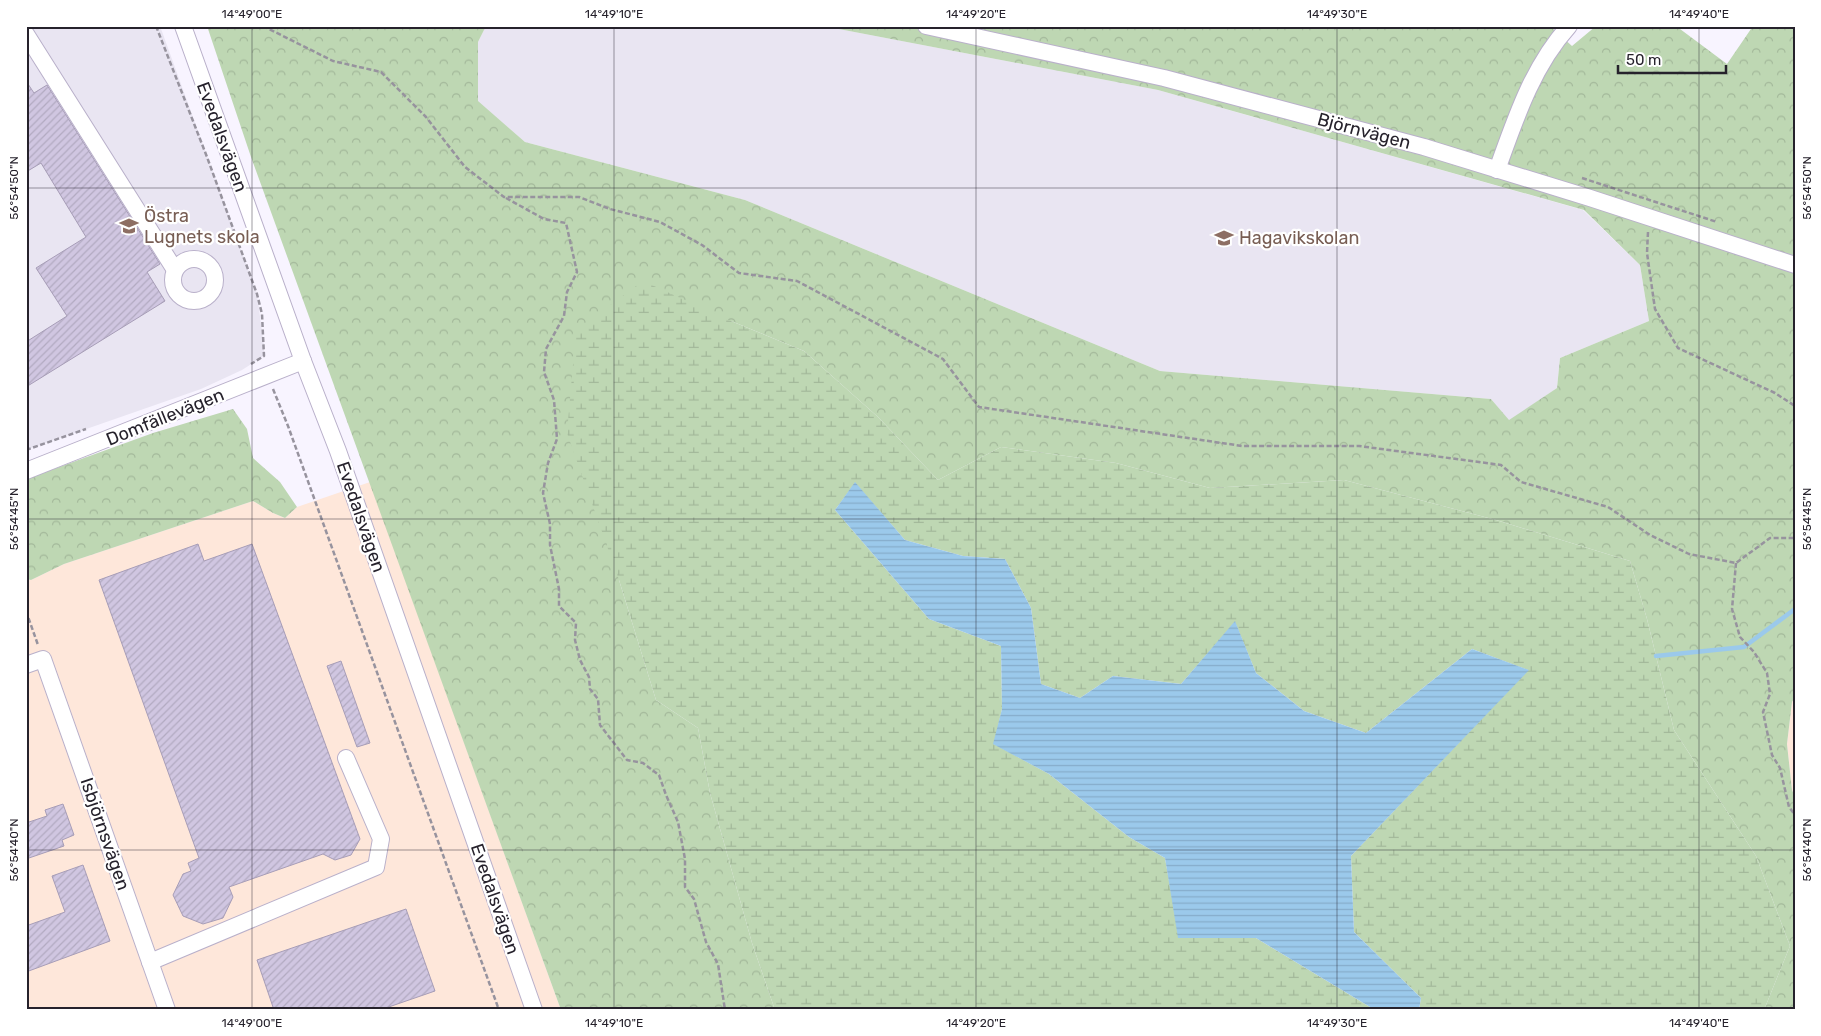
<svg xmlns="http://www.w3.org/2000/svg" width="1821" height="1036" font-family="Rubik,sans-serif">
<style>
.industrial{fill:#fee7da}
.built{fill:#e9e5f2}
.forest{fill:url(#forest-crowns)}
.wetland{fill:url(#wetland-marsh)}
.water{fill:url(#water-rules)}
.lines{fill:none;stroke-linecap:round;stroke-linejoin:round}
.stream{stroke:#9bc9eb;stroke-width:4.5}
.building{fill:url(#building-hatch);stroke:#a79db7}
.minor-casing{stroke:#b9b0ca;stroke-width:18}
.path{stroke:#97939e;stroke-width:2.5;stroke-dasharray:5 2.5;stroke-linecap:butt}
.minor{stroke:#fff;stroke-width:16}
.ticks{fill:none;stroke:#26222c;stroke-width:1;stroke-opacity:0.45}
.labels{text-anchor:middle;stroke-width:4.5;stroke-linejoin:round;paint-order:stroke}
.street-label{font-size:18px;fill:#26222c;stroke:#fff}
.education-label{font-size:18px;fill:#785e54;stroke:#fff;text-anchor:start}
.neatline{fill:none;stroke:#26222c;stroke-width:2}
.ticks-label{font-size:12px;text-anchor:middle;fill:#26222c}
</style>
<defs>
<pattern id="forest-crowns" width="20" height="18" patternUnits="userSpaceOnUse" patternTransform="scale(1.25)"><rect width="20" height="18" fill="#bed7b3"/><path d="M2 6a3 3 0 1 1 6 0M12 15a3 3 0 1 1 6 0" fill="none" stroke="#a3b89a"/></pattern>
<pattern id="wetland-marsh" width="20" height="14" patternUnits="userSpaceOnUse" patternTransform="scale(1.25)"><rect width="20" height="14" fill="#bed7b3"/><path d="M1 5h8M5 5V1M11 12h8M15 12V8" fill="none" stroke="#a3b89a"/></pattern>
<pattern id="water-rules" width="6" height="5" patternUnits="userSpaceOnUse" patternTransform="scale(1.25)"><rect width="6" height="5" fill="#9bc9eb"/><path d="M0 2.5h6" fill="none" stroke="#85acca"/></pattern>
<pattern id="building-hatch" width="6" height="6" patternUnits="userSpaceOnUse" patternTransform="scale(1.25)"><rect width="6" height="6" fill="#d0c6e1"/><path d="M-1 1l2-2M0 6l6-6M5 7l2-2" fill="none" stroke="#b2aac1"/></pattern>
</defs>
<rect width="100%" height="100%" fill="#f8f4ff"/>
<g class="industrial">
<path d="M370,482L561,1010H26V579L31,580L64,564L253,501L273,513L285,518L297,507Z"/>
<path d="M1795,697V797L1792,790L1787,744L1792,702Z"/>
</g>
<g class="built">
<path d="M26,26H160L257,294L264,346V356L242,370L201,389L26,450Z"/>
<path d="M486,26H823L1158,90L1583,210L1640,265L1649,321L1560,358L1557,388L1509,421L1491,399L1160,371L745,200L525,142L478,102V42Z"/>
</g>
<g class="forest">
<path d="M207,26H486L478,42V101L525,142L745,200L1160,371L1491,399L1509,420L1557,388L1560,358L1649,321L1640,265L1584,210L1158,90L823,26H1550L1572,46L1596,26H1676L1727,64L1753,26H1795V697L1792,702L1787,744L1792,790L1795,797V1010H1764L1790,946L1756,856L1674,730L1647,619L1630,561L1496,520L1344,480L1210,488L1116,463L1001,447L938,480L878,417L804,351L731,321L619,580L656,700L698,728L710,793L752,943L775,1010H561L251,157Z"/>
<path d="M233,409L247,429L253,458L280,482L297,507L285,518L273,513L253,501L64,564L31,580L26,579V479L153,433Z"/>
</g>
<path class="wetland" d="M643,281L731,321L804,351L878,417L938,480L1001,447L1116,463L1210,488L1344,480L1496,520L1630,561L1647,619L1674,730L1756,856L1790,946L1764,1010H1419L1421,998L1354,932L1351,856L1528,670L1472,649L1366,733L1304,711L1256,673L1235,622L1181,684L1113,676L1080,698L1041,684L1031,608L1005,559L963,556L905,540L855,483L835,510L929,619L1001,646L1002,709L994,744L1049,774L1129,837L1165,858L1179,938H1256L1375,1010H775L752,943L710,793L698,728L656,700L619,580L567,433L576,330Z"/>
<path class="water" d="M855,482L905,540L963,556L1005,559L1031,608L1041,684L1080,698L1113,676L1181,684L1235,621L1256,673L1304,711L1366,733L1472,649L1529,670L1351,856L1354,932L1421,998L1419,1010H1375L1256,938H1178L1165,858L1129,837L1049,774L993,744L1002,709L1001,646L929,619L835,510Z"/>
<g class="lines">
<path class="stream" d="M1656,656L1744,647L1795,609"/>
</g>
<g class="building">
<path d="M26,81L34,93L47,85L160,264L147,272L165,301L26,387V342L67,316L36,268L86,237L41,163L26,172Z"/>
<path d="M198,544L204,561L252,544L360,839L351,855L335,860L323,854L229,887L233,897L223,918L203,924L183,916L173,895L183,874L191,871L188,863L199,858L99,580Z"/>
<path d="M341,661L370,743L357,747L327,666Z"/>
<path d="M63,804L74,835L62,840L64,846L26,859V823L47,816L45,810Z"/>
<path d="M83,865L110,941L26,972V926L65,912L52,876Z"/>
<path d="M406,909L435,991L380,1010H274L257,960Z"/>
</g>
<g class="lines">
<g class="minor-casing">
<g id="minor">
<path d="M183,26L303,361L338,451L534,1010"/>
<path d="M926,26L1164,78L1424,147L1590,198L1795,265"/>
<path d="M26,34L175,270"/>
<path d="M1497,170C1515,120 1532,67 1569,26"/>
<circle cx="194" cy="280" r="21"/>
<path d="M26,471L303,361"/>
<path d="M26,665L43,659L167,1010"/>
<path d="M150,962L376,867L381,839L346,758"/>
</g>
</g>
<g class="path">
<path d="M156,26L207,157L257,294L262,314L264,356L251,364"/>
<path d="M263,26L333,61L381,72L426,117L465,167L504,197H579L610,209L660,222L702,245L739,273L797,281L943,359L979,407L1242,446H1359L1501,465L1521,482L1608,507L1650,535L1689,554L1736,563L1770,538H1795"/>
<path d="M1582,178L1717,222"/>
<path d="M506,198L544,219L566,223L577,272L567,292L564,316L546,349L544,372L554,400L557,439L548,463L543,493L550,524V545L559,589V606L576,623L575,640L580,660L589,677L590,689L598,699L600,725L627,760L643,763L659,775L666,795L678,822L685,859V887L694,899L706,942L718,964L725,1010"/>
<path d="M1648,232L1647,253L1655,309L1678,348L1775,393L1795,406"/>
<path d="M273,389L288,426L499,1010"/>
<path d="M26,450L86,429"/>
<path d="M1736,563L1732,609L1740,637L1754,652L1767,673L1770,694L1763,712L1772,755L1780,768L1789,807L1795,815"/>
<path d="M26,611L38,645"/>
</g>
<use href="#minor" class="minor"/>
</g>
<path class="ticks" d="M252,26V1010M614,26V1010M976,26V1010M1337,26V1010M1699,26V1010M26,188H1795M26,519H1795M26,850H1795"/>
<defs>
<g id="school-bare" transform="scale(1.5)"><path d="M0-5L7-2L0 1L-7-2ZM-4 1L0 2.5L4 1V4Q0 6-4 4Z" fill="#8d6e63" stroke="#fff" stroke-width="2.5" paint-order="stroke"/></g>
</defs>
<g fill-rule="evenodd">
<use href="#school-bare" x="129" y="226"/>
<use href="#school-bare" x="1224" y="238"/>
</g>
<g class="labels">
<g class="street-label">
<text transform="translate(1364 131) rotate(15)" y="6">Björnvägen</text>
<text transform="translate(222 137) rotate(70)" y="6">Evedalsvägen</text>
<text transform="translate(165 417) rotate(-22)" y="6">Domfällevägen</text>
<text transform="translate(361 517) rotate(71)" y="6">Evedalsvägen</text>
<text transform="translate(105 834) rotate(71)" y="6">Isbjörnsvägen</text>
<text transform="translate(495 899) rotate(71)" y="6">Evedalsvägen</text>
</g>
<g class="education-label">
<text x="144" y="222">Östra<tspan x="144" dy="21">Lugnets skola</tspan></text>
<text x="1239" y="244">Hagavikskolan</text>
</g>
</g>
<rect width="1821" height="1036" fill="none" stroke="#ffffff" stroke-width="55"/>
<path d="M1618 65v8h108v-8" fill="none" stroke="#26222c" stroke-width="2.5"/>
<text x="1626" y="65" font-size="15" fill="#26222c" stroke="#ffffff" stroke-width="4" paint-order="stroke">50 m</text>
<rect x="28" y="28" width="1766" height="980" class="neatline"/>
<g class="ticks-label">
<text x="252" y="18">14°49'00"E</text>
<text x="614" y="18">14°49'10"E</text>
<text x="976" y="18">14°49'20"E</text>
<text x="1337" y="18">14°49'30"E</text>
<text x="1699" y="18">14°49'40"E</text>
<text transform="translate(14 188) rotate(-90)" y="4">56°54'50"N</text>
<text transform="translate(1807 188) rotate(-90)" y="4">56°54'50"N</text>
<text transform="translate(14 519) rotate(-90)" y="4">56°54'45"N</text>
<text transform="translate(1807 519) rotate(-90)" y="4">56°54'45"N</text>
<text transform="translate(14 850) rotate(-90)" y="4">56°54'40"N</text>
<text transform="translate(1807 850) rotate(-90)" y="4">56°54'40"N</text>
<text x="252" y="1027">14°49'00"E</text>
<text x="614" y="1027">14°49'10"E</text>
<text x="976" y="1027">14°49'20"E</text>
<text x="1337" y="1027">14°49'30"E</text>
<text x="1699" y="1027">14°49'40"E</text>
</g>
</svg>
